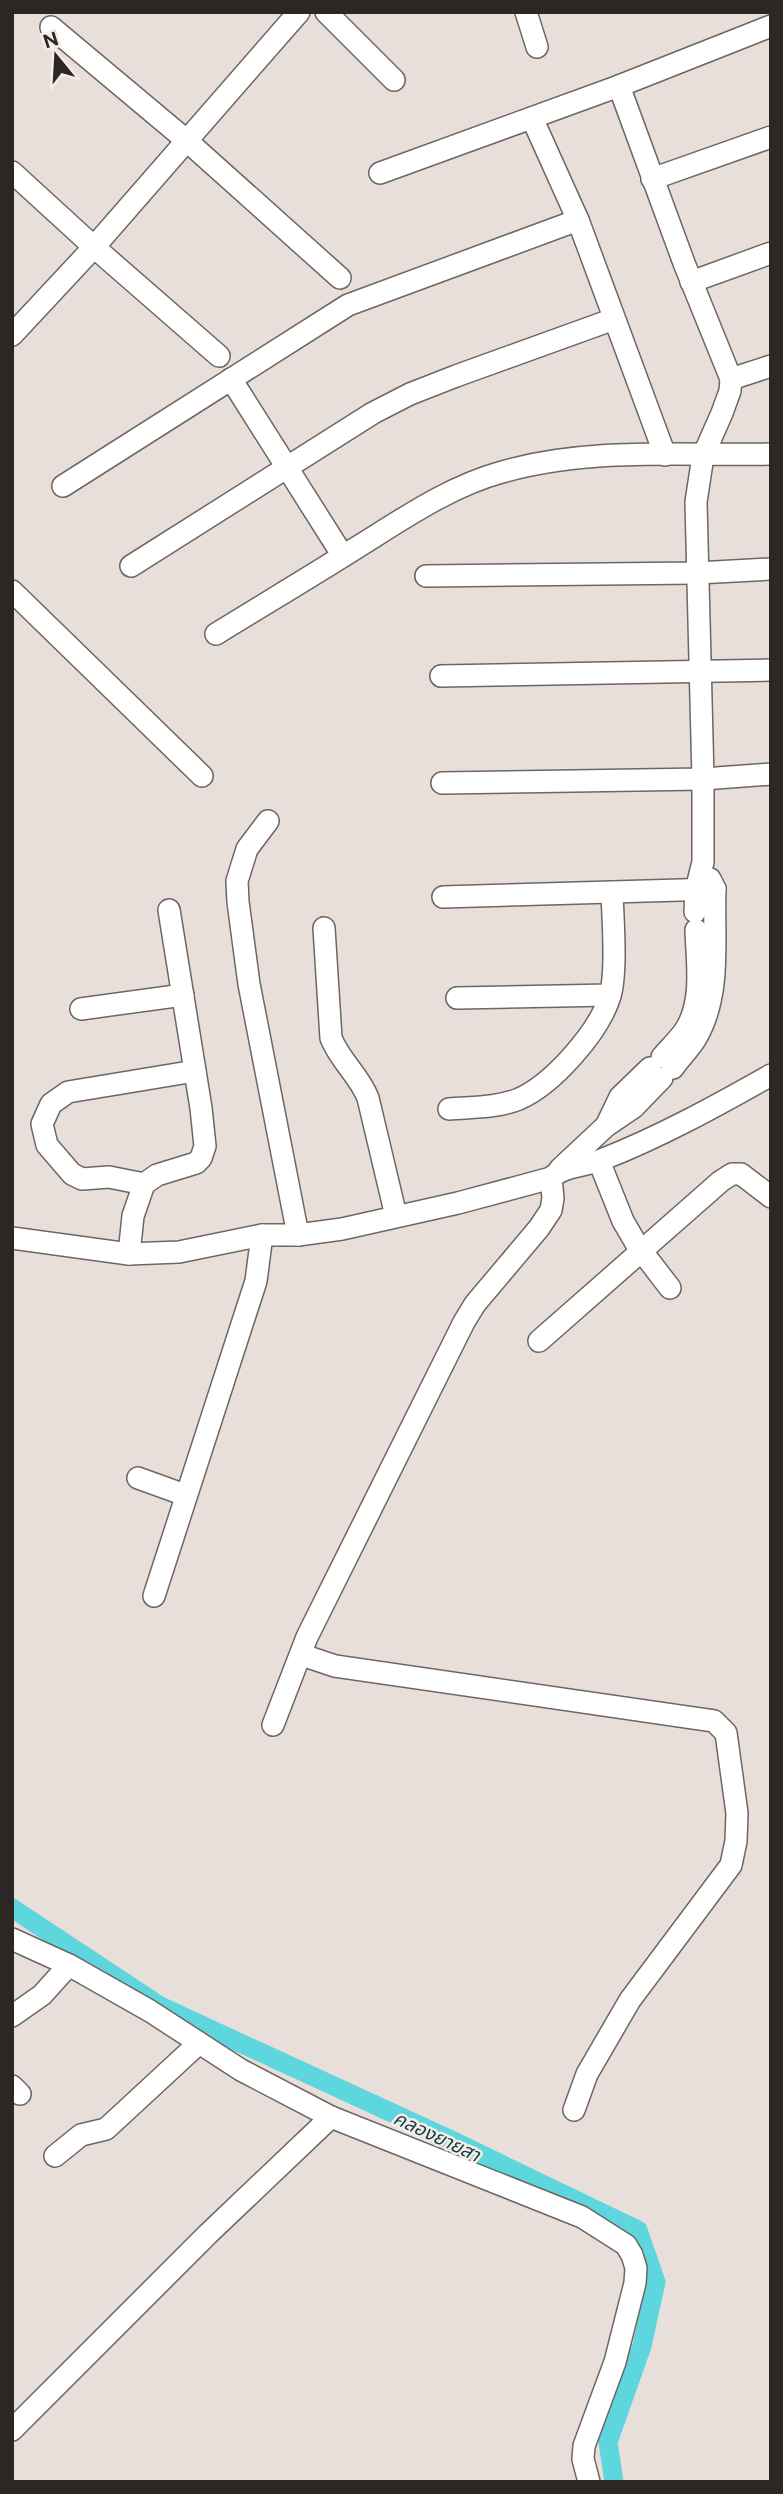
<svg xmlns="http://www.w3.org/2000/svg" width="783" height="2494" font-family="'Public Sans','Noto Sans Thai',sans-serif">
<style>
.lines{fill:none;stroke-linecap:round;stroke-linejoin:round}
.canal{stroke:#5dd6dd;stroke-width:19}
.minor-casing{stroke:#6e6662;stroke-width:24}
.minor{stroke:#fff;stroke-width:21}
.labels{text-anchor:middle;stroke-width:5;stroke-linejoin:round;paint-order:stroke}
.water-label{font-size:19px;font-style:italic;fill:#0d4548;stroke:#f6ece8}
</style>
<rect width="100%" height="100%" fill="#e8dfda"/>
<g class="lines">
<path class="canal" d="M12,1908L160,2006L451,2140L638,2230L656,2282L642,2346L608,2442L614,2482"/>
<g class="minor-casing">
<g id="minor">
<path d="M326,12L394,80"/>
<path d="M526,12L537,47"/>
<path d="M51,27L186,140L340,278"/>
<path d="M619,86L684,263L731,379L730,391L722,413L703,456L696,502L703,779V862L696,890L695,912"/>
<path d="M532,118L578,220L665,455"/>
<path d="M12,172L94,247L219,356"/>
<path d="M380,173L619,86L771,26"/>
<path d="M652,179L771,137"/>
<path d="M691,282L771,253"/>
<path d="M12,335L94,247L299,12"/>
<path d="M231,379L343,556"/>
<path d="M731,379L771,366"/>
<path d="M63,486L348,305L578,220"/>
<path d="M131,566L373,413L410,394L456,376L614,319"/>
<path d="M426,576L697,573L771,569"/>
<path d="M12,591L202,776"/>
<path d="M216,634C263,605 310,577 356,548C403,519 448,487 502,472C589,447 681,456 771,454"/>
<path d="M441,676L771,670"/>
<path d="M442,783L703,779L771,774"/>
<path d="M268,821L247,849L237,881L238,902L249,984L298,1235"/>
<path d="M443,897L715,889"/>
<path d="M324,928L331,1038C340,1061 359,1075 368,1098L396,1216"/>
<path d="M457,998L610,995"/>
<path d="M81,1009L183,995"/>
<path d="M662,1057C669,1049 677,1041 684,1032C704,1003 697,963 696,930"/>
<path d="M673,1068C680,1058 690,1048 696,1038C722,994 713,938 715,889L710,879"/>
<path d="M449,1109C472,1107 497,1108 519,1099C553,1084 599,1032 610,996C617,972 613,920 612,894"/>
<path d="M607,1124L620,1097L650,1068"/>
<path d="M599,1161L623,1221L637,1245L670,1288"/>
<path d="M560,1169L606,1126L634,1107L662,1078"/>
<path d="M144,1184L109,1177L82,1179L72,1174L47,1145L42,1124L51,1104L68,1092L195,1071"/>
<path d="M12,1238L129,1254L179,1252L262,1235H298L342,1229L458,1203L551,1178C563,1166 585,1166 601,1160C660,1137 716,1106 771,1075"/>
<path d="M129,1254L133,1216L144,1184L157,1175L196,1163L201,1158L205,1146L201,1108L169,910"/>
<path d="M539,1341L721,1181L732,1174H741L771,1197"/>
<path d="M138,1478L185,1495"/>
<path d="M154,1596L256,1281L262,1235"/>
<path d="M302,1655L335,1666L714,1721L726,1733L737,1813L736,1841L731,1865L630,2000L587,2074L574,2110"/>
<path d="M273,1725L307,1637L464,1322L475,1304L539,1228L551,1210L553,1198L551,1178"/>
<path d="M12,1939L69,1965L150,2011L241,2070L331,2117L582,2217L626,2245L632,2255L636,2268L635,2283L615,2362L584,2446L583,2459L589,2482"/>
<path d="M12,2016L42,1995L69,1965"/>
<path d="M12,2086L20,2094"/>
<path d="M55,2156L81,2135L106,2129L199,2043"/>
<path d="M12,2430L208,2234L331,2117"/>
</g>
</g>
<use href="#minor" class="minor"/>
</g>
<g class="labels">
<g class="water-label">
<text transform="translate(437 2136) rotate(25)" y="7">คลองยายสา</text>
</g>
</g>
<rect width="783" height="2494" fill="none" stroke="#2a2725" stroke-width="28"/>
<g transform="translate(56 56) rotate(342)" stroke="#f6ece8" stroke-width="5" paint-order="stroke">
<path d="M0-5L12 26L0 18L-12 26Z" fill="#2a2725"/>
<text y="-10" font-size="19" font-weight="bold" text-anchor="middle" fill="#2a2725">N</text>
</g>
</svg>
